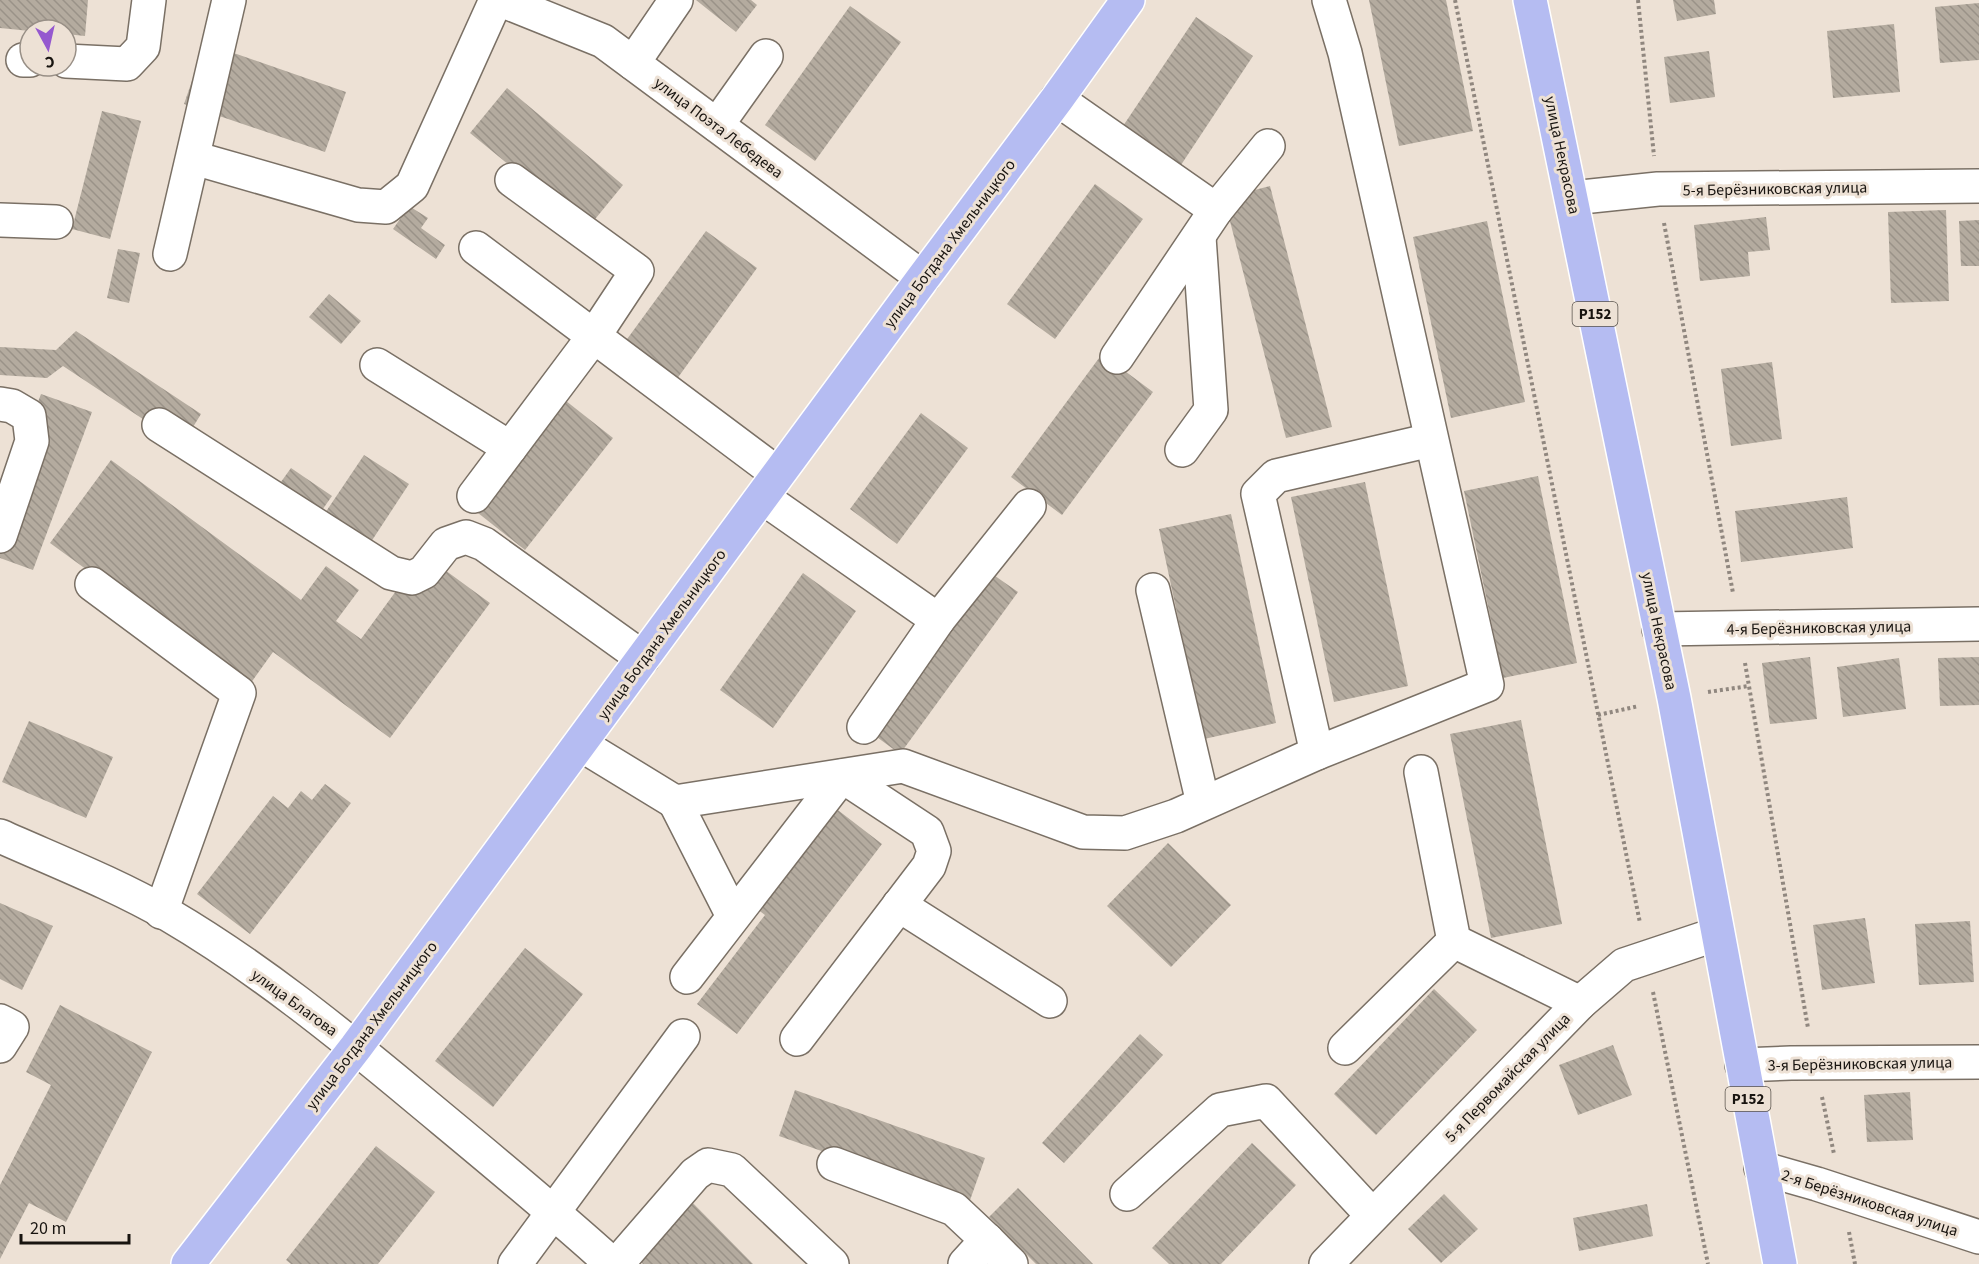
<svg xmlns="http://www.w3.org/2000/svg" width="1979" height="1264" font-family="'Source Sans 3',sans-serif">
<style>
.building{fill:url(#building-back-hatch)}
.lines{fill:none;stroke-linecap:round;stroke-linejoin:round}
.minor-casing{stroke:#7a7065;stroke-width:36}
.major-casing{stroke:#fff;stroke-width:36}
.path{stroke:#90877f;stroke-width:4;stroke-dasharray:3 3;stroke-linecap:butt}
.minor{stroke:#fff;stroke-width:33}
.major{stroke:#b5bcf2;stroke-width:33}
.labels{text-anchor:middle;stroke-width:6;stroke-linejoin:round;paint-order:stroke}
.shield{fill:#ede1d5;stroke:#58524b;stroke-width:1.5}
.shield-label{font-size:15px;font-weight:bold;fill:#181410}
.street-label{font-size:16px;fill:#181410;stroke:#ede1d5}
</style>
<defs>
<pattern id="building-back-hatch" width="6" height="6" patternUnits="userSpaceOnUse" patternTransform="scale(1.5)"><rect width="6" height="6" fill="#b4ab9f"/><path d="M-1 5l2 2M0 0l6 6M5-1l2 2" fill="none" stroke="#9a9288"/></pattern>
</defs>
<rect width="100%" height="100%" fill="#ede1d5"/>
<g class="building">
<path d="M0,0H88L85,36L66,34V30L30,31L0,28Z"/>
<path d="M696,0H751L757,5L736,32Z"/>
<path d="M1369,0H1446L1473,131L1399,146Z"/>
<path d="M1673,0H1714L1716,14L1677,21Z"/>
<path d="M1979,3V60L1940,63L1935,7Z"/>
<path d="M850,6L901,42L815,161L765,125Z"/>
<path d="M1196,17L1253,56L1177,171L1119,132Z"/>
<path d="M1894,24L1900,92L1833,98L1827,31Z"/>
<path d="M205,43L346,92L325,152L184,104Z"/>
<path d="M1709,51L1715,97L1670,103L1664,57Z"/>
<path d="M507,88L623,185L587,229L470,133Z"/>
<path d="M102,111L141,121L110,239L72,229Z"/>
<path d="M1095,184L1143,219L1055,339L1007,304Z"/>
<path d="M1270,186L1332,427L1286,438L1224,198Z"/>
<path d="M409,206L428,218L421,228L445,245L436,259L393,229Z"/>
<path d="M1946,210L1949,301L1891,303L1888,212Z"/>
<path d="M1766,217L1770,250L1748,252L1750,276L1700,281L1694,225Z"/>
<path d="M1979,220V266H1961L1959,221Z"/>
<path d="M1487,221L1525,402L1451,418L1413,237Z"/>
<path d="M706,231L757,268L674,383L622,346Z"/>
<path d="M118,249L140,253L129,303L107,298Z"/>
<path d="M329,294L361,321L341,344L309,317Z"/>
<path d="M76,331L201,414L182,445L63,366L47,378L0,375V347L56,350Z"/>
<path d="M1102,354L1153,392L1062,515L1011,477Z"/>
<path d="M1772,362L1782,439L1731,446L1721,369Z"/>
<path d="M41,394L92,412L33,570L0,558V504Z"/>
<path d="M561,397L613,438L525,550L473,509Z"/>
<path d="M921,413L968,448L897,544L850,509Z"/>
<path d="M364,455L409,484L367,548L321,519Z"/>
<path d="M111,460L301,600L326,566L359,590L336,621L361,639L423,554L490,603L390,738L273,652L248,687L50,543Z"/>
<path d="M291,468L332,496L313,523L273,493Z"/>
<path d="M1538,476L1577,663L1503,678L1464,491Z"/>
<path d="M1365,482L1408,686L1334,702L1291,497Z"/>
<path d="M1847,497L1853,548L1741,562L1735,511Z"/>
<path d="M1231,514L1276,723L1204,739L1159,529Z"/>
<path d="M988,571L1018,592L900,754L870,732Z"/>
<path d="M803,573L856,611L773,728L720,690Z"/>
<path d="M1810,657L1817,719L1770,724L1762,663Z"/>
<path d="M1979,657V705L1940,706L1938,658Z"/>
<path d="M1899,658L1906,709L1843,717L1837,667Z"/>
<path d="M1521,720L1562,924L1491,938L1450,734Z"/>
<path d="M29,721L113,757L86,818L2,782Z"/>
<path d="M325,784L351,803L250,934L197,894L273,796L288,808L301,791L312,800Z"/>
<path d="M830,804L882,844L737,1034L697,1004L765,915L753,906Z"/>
<path d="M1168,843L1231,905L1171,967L1107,906Z"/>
<path d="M0,903L53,926L22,990L0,979Z"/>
<path d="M1865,918L1875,983L1822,990L1813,925Z"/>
<path d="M1970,921L1974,982L1919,985L1915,924Z"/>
<path d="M525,948L583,994L493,1107L435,1061Z"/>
<path d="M1434,989L1477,1030L1376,1135L1334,1094Z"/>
<path d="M60,1005L152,1052L66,1222L29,1203L0,1259V1185L51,1085L26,1072Z"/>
<path d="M1140,1034L1163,1055L1064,1163L1042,1143Z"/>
<path d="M1613,1045L1632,1095L1578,1115L1559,1065Z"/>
<path d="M795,1090L985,1158L969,1203L779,1136Z"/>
<path d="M1910,1092L1913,1140L1867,1142L1864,1095Z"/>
<path d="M1252,1143L1296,1185L1221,1264H1169L1152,1248Z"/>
<path d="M376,1146L435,1192L378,1264H291L286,1260Z"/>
<path d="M1018,1188L1093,1264H1036L989,1217Z"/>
<path d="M681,1191L753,1264H643L625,1246Z"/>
<path d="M1444,1194L1478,1229L1441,1263L1408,1229Z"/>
<path d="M1647,1204L1653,1236L1579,1251L1573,1218Z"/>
</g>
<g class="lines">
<g class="minor-casing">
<g id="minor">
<path d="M501,0L603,41L923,278"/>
<path d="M23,60H30"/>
<path d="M66,61L127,64L143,47L149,0"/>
<path d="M633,63L676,0"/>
<path d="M1057,99L1216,210"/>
<path d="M717,125L766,56"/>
<path d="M194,158L358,205L386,207L412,186L496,0"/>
<path d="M1572,198L1658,189L1979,186"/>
<path d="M0,220L56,222"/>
<path d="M476,248L778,474"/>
<path d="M170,254L229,0"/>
<path d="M1117,357L1216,210L1268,146"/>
<path d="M377,365L510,448"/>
<path d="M0,404L12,406L29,416L32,441L0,536"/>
<path d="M159,425L391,573L412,578L424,572L446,544L466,537L484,544L643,658"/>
<path d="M1182,450L1211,410L1199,237"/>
<path d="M474,496L594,336L637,271L512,180"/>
<path d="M762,497L938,620"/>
<path d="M92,584L239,693L161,912"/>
<path d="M1153,590L1203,803"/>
<path d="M1659,629L1979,624"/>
<path d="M864,727L938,620L1029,506"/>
<path d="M580,744L675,802L903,766L1083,832L1125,833L1176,816L1317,753L1487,685L1345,53L1329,0"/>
<path d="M1317,753L1258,494L1276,476L1431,440"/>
<path d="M1421,772L1454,941L1580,1003"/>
<path d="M675,802L733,916"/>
<path d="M0,836C56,861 115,884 169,915C256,966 340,1034 418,1099C483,1153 549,1207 612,1264"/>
<path d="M899,905L1050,1001"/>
<path d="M687,977L842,776L927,832L934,851L929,866L797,1039"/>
<path d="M0,1021L12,1027L0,1046"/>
<path d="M1345,1048L1454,941"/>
<path d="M1742,1065L1791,1063L1979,1062"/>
<path d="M834,1164L954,1209L987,1240L965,1264"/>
<path d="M1761,1168L1817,1184L1979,1237"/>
<path d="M1127,1194L1220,1110L1266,1101L1372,1215"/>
<path d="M987,1240L1011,1264"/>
<path d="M515,1264L683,1036"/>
<path d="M617,1264L695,1174L708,1165L732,1170L832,1264"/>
<path d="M1326,1264L1580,1003L1624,965L1717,934"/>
</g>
</g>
<g class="major-casing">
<g id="major">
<path d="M1530,0L1674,698L1780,1264"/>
<path d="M188,1264L356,1047L923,278L1057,99L1128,0"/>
</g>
</g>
<g class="path">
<path d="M1455,0L1640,923"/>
<path d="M1638,0L1654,156"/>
<path d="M1664,223L1733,593"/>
<path d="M1745,663L1808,1028"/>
<path d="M1708,692L1749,686"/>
<path d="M1598,715L1639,706"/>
<path d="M1653,992L1708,1264"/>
<path d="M1822,1097L1834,1154"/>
<path d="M1849,1232L1855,1264"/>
</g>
<use href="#minor" class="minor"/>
<use href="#major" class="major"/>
</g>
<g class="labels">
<g class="shield">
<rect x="1572.5" y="302" width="45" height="24" rx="4.5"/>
<rect x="1725.5" y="1087" width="45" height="24" rx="4.5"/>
</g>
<g class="shield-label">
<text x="1595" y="319">Р152</text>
<text x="1748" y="1104">Р152</text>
</g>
<g class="street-label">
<text transform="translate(719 127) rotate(37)" y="6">улица Поэта Лебедева</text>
<text transform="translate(1563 155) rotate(78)" y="6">улица Некрасова</text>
<text transform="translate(1775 188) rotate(-1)" y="6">5-я Берёзниковская улица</text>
<text transform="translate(949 243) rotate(-53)" y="6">улица Богдана Хмельницкого</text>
<text transform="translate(1819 627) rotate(-1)" y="6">4-я Берёзниковская улица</text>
<text transform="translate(1660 631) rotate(78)" y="6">улица Некрасова</text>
<text transform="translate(661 634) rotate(-54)" y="6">улица Богдана Хмельницкого</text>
<text transform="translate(295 1002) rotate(36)" y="6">улица Благова</text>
<text transform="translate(371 1025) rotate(-53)" y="6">улица Богдана Хмельницкого</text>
<text transform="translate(1860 1063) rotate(-1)" y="6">3-я Берёзниковская улица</text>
<text transform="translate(1507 1077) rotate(-46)" y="6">5-я Первомайская улица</text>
<text transform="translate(1870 1202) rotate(18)" y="6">2-я Берёзниковская улица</text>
</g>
</g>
<g transform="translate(48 48) rotate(172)"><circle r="28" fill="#ede1d5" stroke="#988f86" stroke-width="1.5"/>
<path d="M0-4.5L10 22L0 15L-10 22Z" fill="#9558cf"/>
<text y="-9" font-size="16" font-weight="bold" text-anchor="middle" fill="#181410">С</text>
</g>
<path d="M21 1234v9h108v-9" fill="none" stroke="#181410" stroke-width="3"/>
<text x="30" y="1234" font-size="18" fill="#181410" stroke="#ede1d5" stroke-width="4.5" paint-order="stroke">20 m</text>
</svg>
